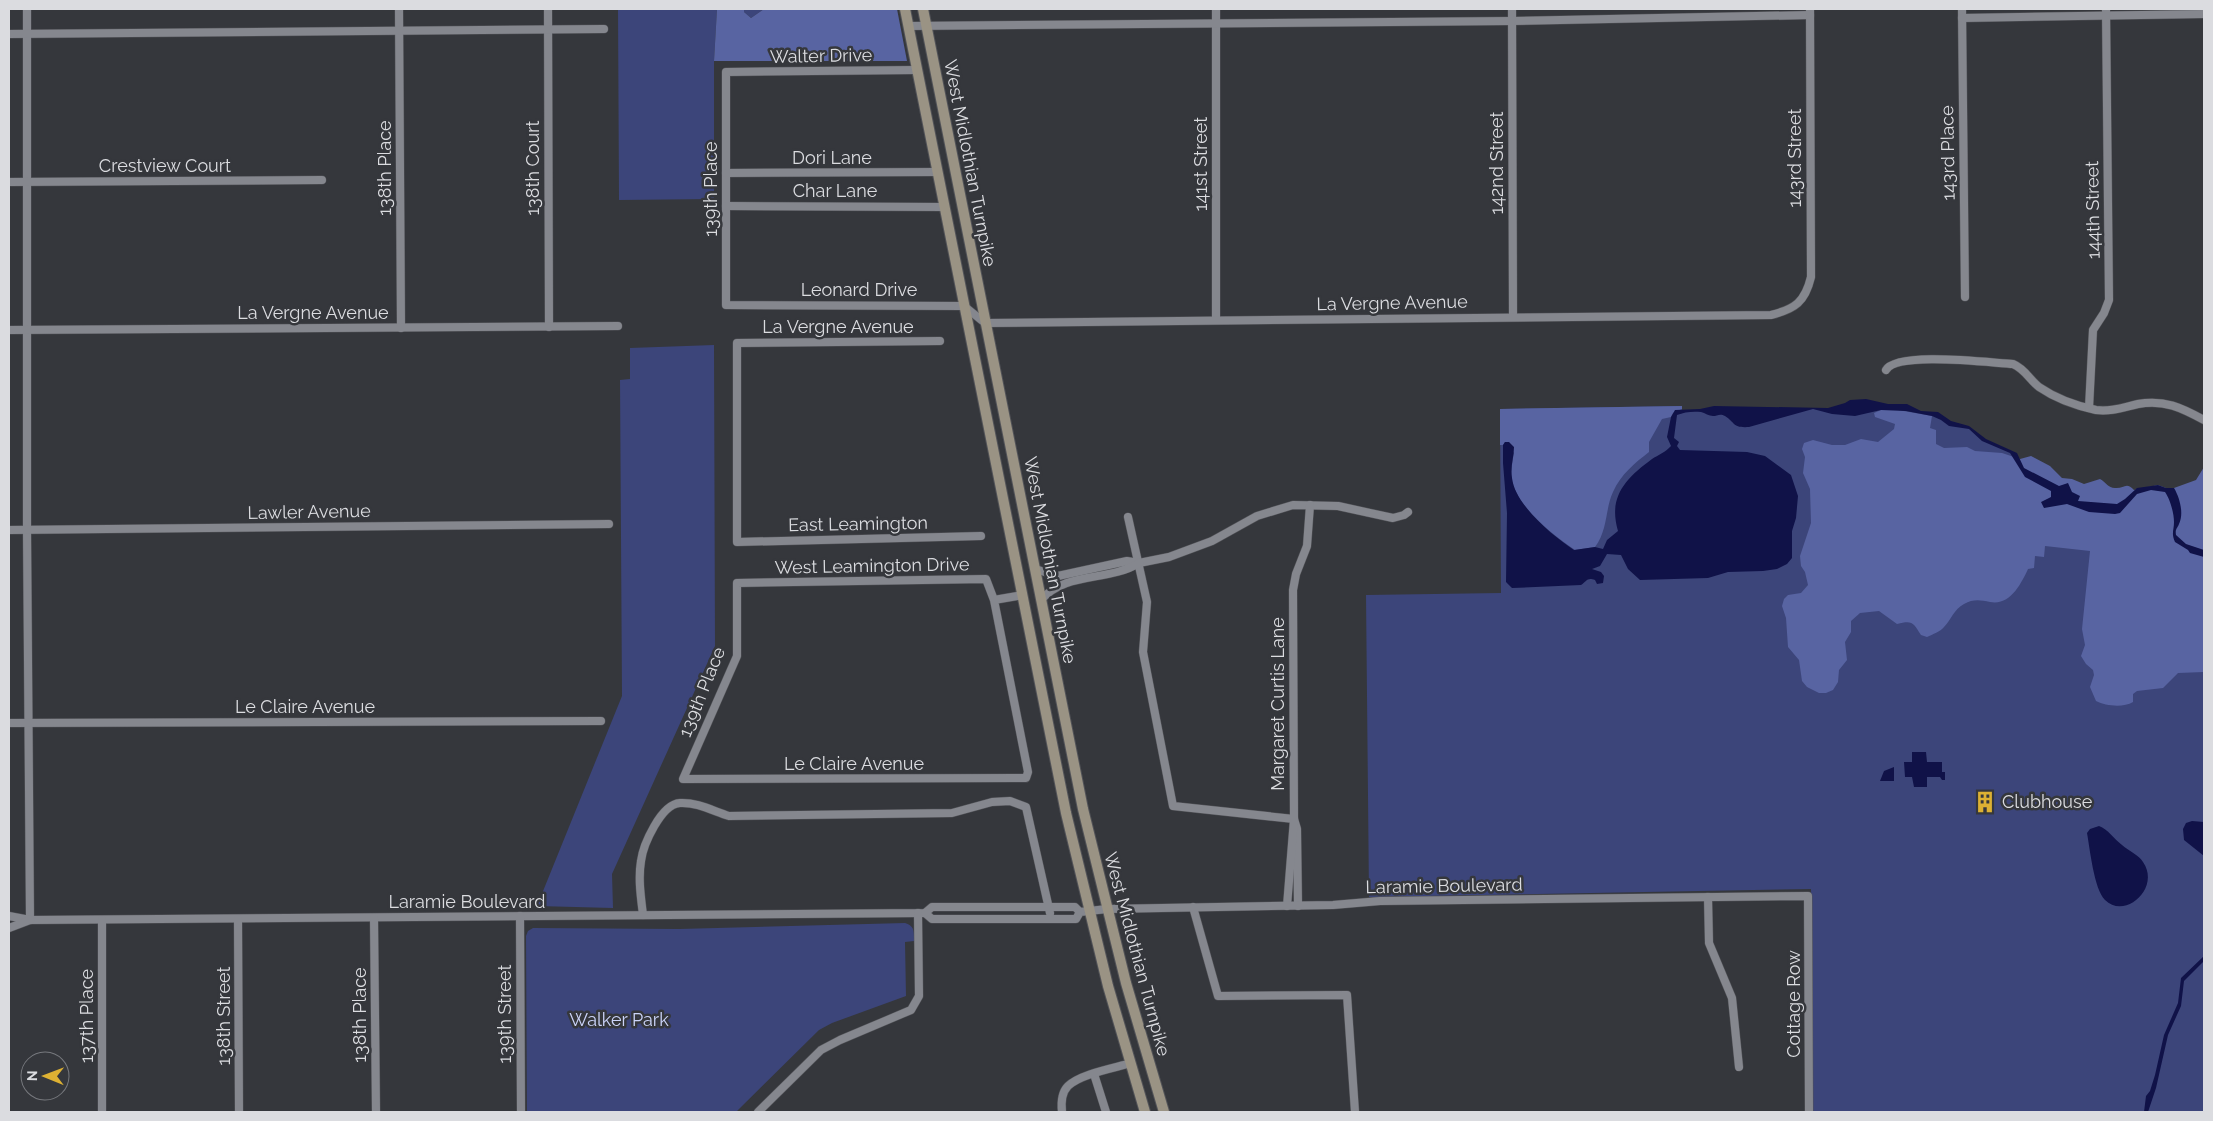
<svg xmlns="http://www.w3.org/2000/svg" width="2213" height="1121" font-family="Raleway,sans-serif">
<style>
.green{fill:#3c457a}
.forest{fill:#5864a2}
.water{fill:#101248}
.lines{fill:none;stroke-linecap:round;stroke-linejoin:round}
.minor-casing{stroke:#525358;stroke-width:9}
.secondary-casing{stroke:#525358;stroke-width:12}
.minor{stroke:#85878e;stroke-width:8}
.secondary{stroke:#9a9384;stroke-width:10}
.labels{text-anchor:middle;stroke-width:5;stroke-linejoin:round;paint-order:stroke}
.street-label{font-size:18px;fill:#dbdce0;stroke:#35373c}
.poi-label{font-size:18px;fill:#dbdce0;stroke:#35373c;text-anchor:start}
.park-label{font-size:18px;fill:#cbd4f9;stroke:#35373c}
</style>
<rect width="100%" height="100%" fill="#35373c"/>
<g class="green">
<path d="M618,9H717L714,61V199L619,200Z"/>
<path d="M744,9H764L751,18L744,12Z"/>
<path d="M714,345L715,646L612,874L613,908L537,906L622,696L620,380L630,379V348Z"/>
<path d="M1852,403L1936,415L1947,422L1966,426L1980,437L2009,450L2040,481L2195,498L2204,466V1112H1813L1811,889L1369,897L1366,595L1501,593L1500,409L1682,406V411H1800L1812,408L1829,409Z"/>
<path d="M905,923C915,926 914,932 914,941L905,942L906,996L832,1023L819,1030L736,1112H527L526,936L528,931L533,928L679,929Z"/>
</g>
<g class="forest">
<path d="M717,9H744V12L751,18L764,9H897L907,61H714Z"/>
<path d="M1682,406V409L1673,413L1671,417L1662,419L1649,442V452C1635,463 1621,474 1613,492C1605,509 1608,530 1595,547L1575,550C1555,537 1519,508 1513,484C1510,474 1512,463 1514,453L1505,442L1503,445H1500V409Z"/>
<path d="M1898,410L1932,416L1930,428L1936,430V444L1944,448L1967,447L1975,451L2002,453L2020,459L2031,456L2050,466L2062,478L2072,479L2084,484L2100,479C2106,482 2108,488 2115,488C2124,489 2126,481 2134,490L2158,485L2166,488H2174L2196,480L2204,467V672L2178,673L2163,688L2137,691L2133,694V702C2123,708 2106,706 2096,701L2090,687L2094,675L2093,670L2086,664L2081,656L2085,645L2082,629L2090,551L2045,546L2044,557L2035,556L2034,568L2028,569C2021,584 2010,606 1990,602C1980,600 1973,599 1964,604C1954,609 1951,620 1944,627C1940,632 1933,634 1927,637L1921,635C1913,623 1913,620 1897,624L1879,611L1860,613L1851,621V632L1845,642L1847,660L1839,670L1838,682L1833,690L1826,693H1819L1807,687L1802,681L1799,660L1788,647L1786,618L1782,606L1784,599L1788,595L1801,593L1808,585L1805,572L1801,566L1800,556L1811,523L1810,489L1803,473L1805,457L1802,449L1804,443L1813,440L1832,445H1845L1861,439L1878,442L1894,429L1895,424L1875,417L1874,413L1881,410Z"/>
</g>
<g class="water">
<path d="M1866,399L1888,404H1907L1921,411L1938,412L1951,421L1969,426L1986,439L2017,453L2024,468L2059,486L2068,483L2072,492L2080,496L2078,501L2117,504L2125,499L2137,488L2158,485L2166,488H2174C2180,498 2184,514 2179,524C2177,529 2175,529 2176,535L2186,544L2204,550V557L2190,553L2188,550L2175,542C2171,533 2174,530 2174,522C2174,513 2170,499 2165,492L2151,490L2137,494L2120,513L2115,514L2089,512L2067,504L2044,508L2041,502L2051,497V491L2025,477L2010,453L1982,441L1969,429L1949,426L1941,420L1932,416L1906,411L1881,410L1855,416L1832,414L1813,409L1749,427C1732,428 1736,423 1725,416C1720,413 1717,416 1713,416C1709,416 1705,413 1701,412C1693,411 1684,412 1677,415L1674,438L1679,442L1677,446L1680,450L1747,452L1765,456L1791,475L1798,496L1796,518L1792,531V558L1787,564L1777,569L1763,571L1728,572L1708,578L1640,580L1628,569L1621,555L1607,554L1600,566L1592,569L1601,572L1604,576L1603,583L1597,584L1595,580C1587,577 1587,581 1581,585L1512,588L1506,582L1507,513L1503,463V445L1505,442H1509L1514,447C1514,457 1510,467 1512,478C1515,505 1553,536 1574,550L1595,547L1603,549L1607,540L1618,531C1608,497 1625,479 1652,459C1658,455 1666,452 1671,446L1667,437L1671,417L1675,410L1700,409L1714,406L1828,408L1845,403L1850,400Z"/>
<path d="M1912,752H1926L1927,762H1942V772H1945V780H1942L1940,777H1927V787H1914L1912,777H1905L1904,762H1912Z"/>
<path d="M1894,767V781H1880L1884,771Z"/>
<path d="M2192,821L2204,822V856L2184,840L2183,829L2186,823Z"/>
<path d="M2099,826C2108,829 2114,839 2122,845C2129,851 2139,855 2143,862C2161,888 2125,920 2105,900C2094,889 2090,849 2087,833L2090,829Z"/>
<path d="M2204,956V961L2184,981L2181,1006L2168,1035L2156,1088L2148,1112H2144L2146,1096L2150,1091L2155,1075L2164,1035L2178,1003L2181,978Z"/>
</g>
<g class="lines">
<g class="minor-casing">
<g id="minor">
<path d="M27,9V530L30,920"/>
<path d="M399,9L401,328"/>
<path d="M548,9L549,327"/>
<path d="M1216,9V320"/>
<path d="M1512,9L1513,316"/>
<path d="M1962,9L1965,297"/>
<path d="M1962,18L2204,14"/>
<path d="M908,26L1512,21L1810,15"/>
<path d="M9,34L604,29"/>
<path d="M917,70L726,72V305L964,306L985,323L1771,315C1795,309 1805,302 1811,277L1810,9"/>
<path d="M726,173L937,172"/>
<path d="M9,182L322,180"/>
<path d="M726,206L944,207"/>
<path d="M9,330L618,326"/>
<path d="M940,341L737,343V542L981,536"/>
<path d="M1886,370C1897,351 1991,363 2013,364C2025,369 2029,379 2039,387C2055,398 2077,406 2096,410C2111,412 2124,407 2138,404C2164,399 2182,408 2204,420"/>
<path d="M2089,408L2093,330L2104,313L2109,300L2106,9"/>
<path d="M1128,517L1147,602L1143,652L1173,806L1294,819"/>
<path d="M9,530L609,524"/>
<path d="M1035,569L1058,576L1127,561L1139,563L1169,557L1212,541L1257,516L1293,505L1338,506L1393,518L1404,515L1408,512"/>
<path d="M994,600L1028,772L1026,778L683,779L737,656V583L986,579L994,600L1023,595"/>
<path d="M1041,600C1066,571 1108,582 1139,563"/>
<path d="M9,723L601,721"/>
<path d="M1294,819L1297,829L1298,906"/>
<path d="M1708,897L1709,943L1732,998L1739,1067"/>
<path d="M1287,906L1294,819L1293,590L1296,574L1307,546L1310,505"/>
<path d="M1193,907L1218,996L1347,995L1355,1112"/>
<path d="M925,913L932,919H1076L1080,912L1107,909L1333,905L1380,901L1808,896L1809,1112"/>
<path d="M643,915C641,898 638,879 641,861C643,845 661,804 680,803C697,802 713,811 729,816L952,813L992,802L1010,801L1026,807L1050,913"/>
<path d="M9,916L30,920L925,913L932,907H1075L1080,912"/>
<path d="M520,916L521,1112"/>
<path d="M374,918L376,1112"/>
<path d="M238,919L239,1112"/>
<path d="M102,920V1112"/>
<path d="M9,928L30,920"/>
<path d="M1094,1074L1106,1112"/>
<path d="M758,1112L821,1050L840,1040L911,1010L919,996L918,913"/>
<path d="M1062,1112C1061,1103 1061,1093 1068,1086C1080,1074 1114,1068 1131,1063"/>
</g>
</g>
<g class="secondary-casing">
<g id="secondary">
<path d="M905,9L1066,813L1108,986L1145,1112"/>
<path d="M923,9L1083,809L1126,983L1164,1112"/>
</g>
</g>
<use href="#minor" class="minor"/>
<use href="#secondary" class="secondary"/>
</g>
<defs>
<g id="building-bare" transform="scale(1.725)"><path d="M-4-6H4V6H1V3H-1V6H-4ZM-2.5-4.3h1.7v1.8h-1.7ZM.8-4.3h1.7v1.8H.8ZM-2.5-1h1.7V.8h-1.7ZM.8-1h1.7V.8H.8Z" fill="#ddb133" stroke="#35373c" stroke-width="2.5" paint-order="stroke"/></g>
</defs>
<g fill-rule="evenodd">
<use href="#building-bare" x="1985" y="802"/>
</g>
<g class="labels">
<g class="street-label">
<text transform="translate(821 56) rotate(-1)" y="6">Walter Drive</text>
<text transform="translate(1948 153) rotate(-91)" y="6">143rd Place</text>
<text x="832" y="164">Dori Lane</text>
<text transform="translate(1795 158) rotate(-90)" y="6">143rd Street</text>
<text transform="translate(970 163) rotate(79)" y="6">West Midlothian Turnpike</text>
<text transform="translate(1497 163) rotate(-90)" y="6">142nd Street</text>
<text transform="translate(1201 164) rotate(-90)" y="6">141st Street</text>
<text x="165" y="172">Crestview Court</text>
<text transform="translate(385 168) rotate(-90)" y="6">138th Place</text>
<text transform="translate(533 168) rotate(-90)" y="6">138th Court</text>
<text transform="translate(711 189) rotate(-90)" y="6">139th Place</text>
<text x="835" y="197">Char Lane</text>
<text transform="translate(2093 210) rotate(-91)" y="6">144th Street</text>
<text x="859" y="296">Leonard Drive</text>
<text transform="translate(1392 303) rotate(-1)" y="6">La Vergne Avenue</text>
<text x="313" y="319">La Vergne Avenue</text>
<text x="838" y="333">La Vergne Avenue</text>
<text transform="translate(309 512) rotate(-1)" y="6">Lawler Avenue</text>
<text transform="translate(858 524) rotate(-1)" y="6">East Leamington</text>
<text transform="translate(1050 560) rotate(79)" y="6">West Midlothian Turnpike</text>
<text transform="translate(872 566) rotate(-1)" y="6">West Leamington Drive</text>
<text transform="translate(702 692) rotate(-68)" y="6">139th Place</text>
<text transform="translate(1278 704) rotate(-90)" y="6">Margaret Curtis Lane</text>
<text x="305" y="713">Le Claire Avenue</text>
<text x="854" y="770">Le Claire Avenue</text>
<text transform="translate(1444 886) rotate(-1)" y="6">Laramie Boulevard</text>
<text x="467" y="908">Laramie Boulevard</text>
<text transform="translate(1137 954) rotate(75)" y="6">West Midlothian Turnpike</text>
<text transform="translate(1794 1004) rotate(-90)" y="6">Cottage Row</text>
<text transform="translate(505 1014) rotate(-90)" y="6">139th Street</text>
<text transform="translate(360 1015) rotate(-90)" y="6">138th Place</text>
<text transform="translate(87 1016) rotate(-90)" y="6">137th Place</text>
<text transform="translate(224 1016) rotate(-90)" y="6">138th Street</text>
</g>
<g class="poi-label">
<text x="2002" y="808">Clubhouse</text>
</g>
<g class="park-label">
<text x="619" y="1026">Walker Park</text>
</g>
</g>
<rect width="2213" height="1121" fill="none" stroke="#dbdce0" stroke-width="20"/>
<g transform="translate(45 1076) rotate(271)"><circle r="24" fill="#35373c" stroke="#77797e"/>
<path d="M0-4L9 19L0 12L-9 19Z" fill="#ddb133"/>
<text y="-8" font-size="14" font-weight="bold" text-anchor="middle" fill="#dbdce0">N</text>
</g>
</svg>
